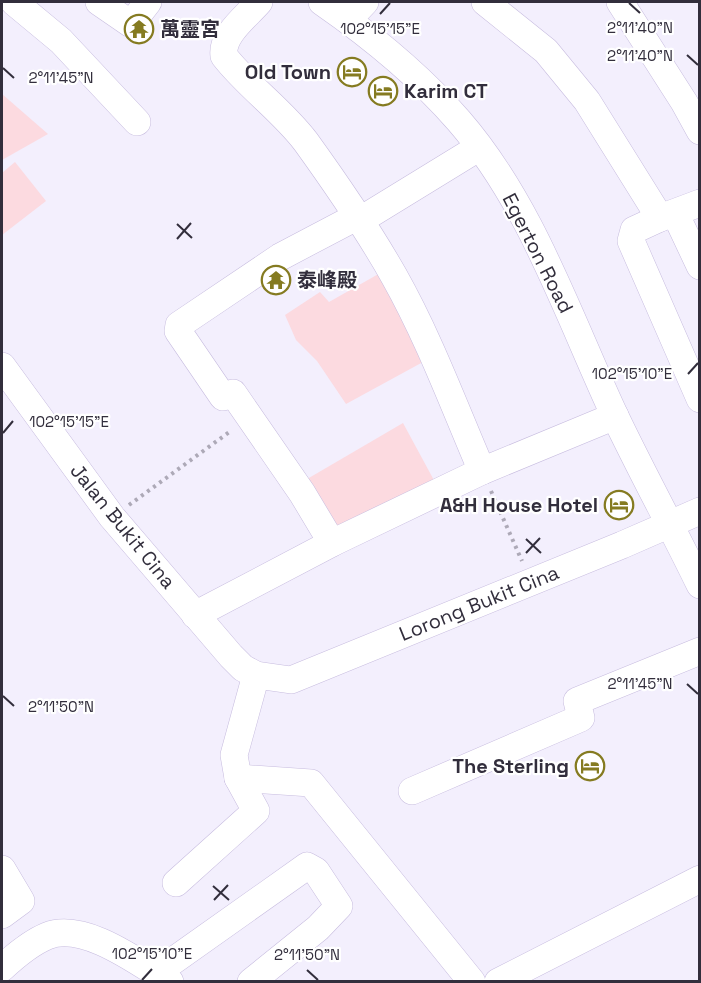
<svg xmlns="http://www.w3.org/2000/svg" width="701" height="983" font-family="'Space Grotesk','Noto Sans SC',sans-serif">
<style>
.green{fill:#fcdae0}
.lines{fill:none;stroke-linecap:round;stroke-linejoin:round}
.minor-casing{stroke:#c7bcdf;stroke-width:28}
.path{stroke:#ada9b7;stroke-width:4;stroke-dasharray:3 4.5;stroke-linecap:butt}
.minor{stroke:#fff;stroke-width:27}
.ticks{fill:none;stroke:#322e3c;stroke-width:2}
.labels{text-anchor:middle;stroke-width:4.5;stroke-linejoin:round;paint-order:stroke}
.poi-label{font-size:20px;font-weight:bold;fill:#322e3c;stroke:#fff;text-anchor:start}
.street-label{font-size:20px;fill:#322e3c;stroke:#fff}
.ticks-label{font-size:15px;text-anchor:middle;fill:#322e3c;stroke:#fff;stroke-width:4.5;stroke-linejoin:round;paint-order:stroke}
</style>
<rect width="100%" height="100%" fill="#f3effd"/>
<g class="green">
<path d="M2,94L48,134L2,160Z"/>
<path d="M15,162L46,201L2,235V173Z"/>
<path d="M382,272L423,362L346,404L317,361L296,340L285,315L320,292L329,302Z"/>
<path d="M403,423L436,484L337,531L302,482Z"/>
</g>
<g class="lines">
<g class="minor-casing">
<g id="minor">
<path d="M14,2L61,41L137,122"/>
<path d="M99,2L131,24L148,2"/>
<path d="M259,2C246,17 221,35 224,56C248,87 282,110 306,142C337,185 368,230 394,276C429,338 454,406 482,471"/>
<path d="M322,2C371,36 419,75 459,121C531,204 568,315 614,414C641,471 672,527 700,585"/>
<path d="M485,2L546,51L587,101L660,218L700,203"/>
<path d="M620,2L684,102L700,131"/>
<path d="M348,20L365,2"/>
<path d="M675,213L700,266"/>
<path d="M660,218L634,230L631,241L700,399"/>
<path d="M359,221L478,148"/>
<path d="M2,366L112,517L231,656L243,668L256,675L291,680L622,545L700,511"/>
<path d="M332,543L302,493L233,393L223,397L178,331L179,325L280,257L356,217"/>
<path d="M195,615L332,543L482,471L615,416"/>
<path d="M238,778L311,783L472,982"/>
<path d="M412,791L581,718L577,701L700,651"/>
<path d="M2,869L21,901L2,915"/>
<path d="M176,883L256,811L238,778L234,755L256,675"/>
<path d="M2,968C15,956 30,943 47,936C84,921 139,963 170,982"/>
<path d="M156,973L307,866L316,871L339,906L318,928L251,982"/>
<path d="M498,982L700,879"/>
</g>
</g>
<g class="path">
<path d="M491,491L522,561"/>
<path d="M129,505L232,430"/>
</g>
<use href="#minor" class="minor"/>
</g>
<path class="ticks" d="M629,3L640,13M380,14L390,3M687,55L698,65M3,68L14,78M177,224L192,238M177,239L191,223M688,374L698,363M3,433L13,421M526,539L541,553M526,553L540,538M687,684L698,694M3,696L14,706M213,886L229,900M214,900L228,885M307,970L318,980M142,980L152,969"/>
<defs>
<g id="temple-ring" transform="scale(1.5)"><circle r="9.5" fill="#fff" stroke="#857b21" stroke-width="1.5"/><path d="M0-6L5-2H3V0L6.5 2.5H4V6H1.5V3h-3V6H-4V2.5H-6.5L-3 0V-2H-5Z" fill="#857b21"/></g>
<g id="hotel-ring" transform="scale(1.5)"><circle r="9.5" fill="#fff" stroke="#857b21" stroke-width="1.5"/><path d="M-6-4.5h1.5V1H6V5H4.5V3h-9V5H-6ZM-4 0a1.8 1.8 0 1 1 3.6 0ZM.5 0V-2.5h3Q6-2.5 6 0Z" fill="#857b21"/></g>
</defs>
<g fill-rule="evenodd">
<use href="#temple-ring" x="139" y="29"/>
<use href="#hotel-ring" x="352" y="72"/>
<use href="#hotel-ring" x="383" y="91"/>
<use href="#temple-ring" x="276" y="280"/>
<use href="#hotel-ring" x="619" y="505"/>
<use href="#hotel-ring" x="590" y="766"/>
</g>
<g class="labels">
<g class="poi-label">
<text x="160" y="36">萬靈宮</text>
<text x="331" y="79" text-anchor="end">Old Town</text>
<text x="404" y="98">Karim CT</text>
<text x="297" y="287">泰峰殿</text>
<text x="598" y="512" text-anchor="end">A&amp;H House Hotel</text>
<text x="569" y="773" text-anchor="end">The Sterling</text>
</g>
<g class="street-label">
<text transform="translate(538 253) rotate(63)" y="7">Egerton Road</text>
<text transform="translate(123 526) rotate(51)" y="7">Jalan Bukit Cina</text>
<text transform="translate(479 603) rotate(-22)" y="7">Lorong Bukit Cina</text>
</g>
</g>
<g class="ticks-label">
<text x="640" y="33">2°11'40"N</text>
<text x="380" y="34">102°15'15"E</text>
<text x="640" y="61">2°11'40"N</text>
<text x="61" y="83">2°11'45"N</text>
<text x="632" y="379">102°15'10"E</text>
<text x="69" y="427">102°15'15"E</text>
<text x="640" y="689">2°11'45"N</text>
<text x="61" y="712">2°11'50"N</text>
<text x="152" y="959">102°15'10"E</text>
<text x="307" y="960">2°11'50"N</text>
</g>
<rect width="701" height="983" fill="none" stroke="#322e3c" stroke-width="6"/>
</svg>
